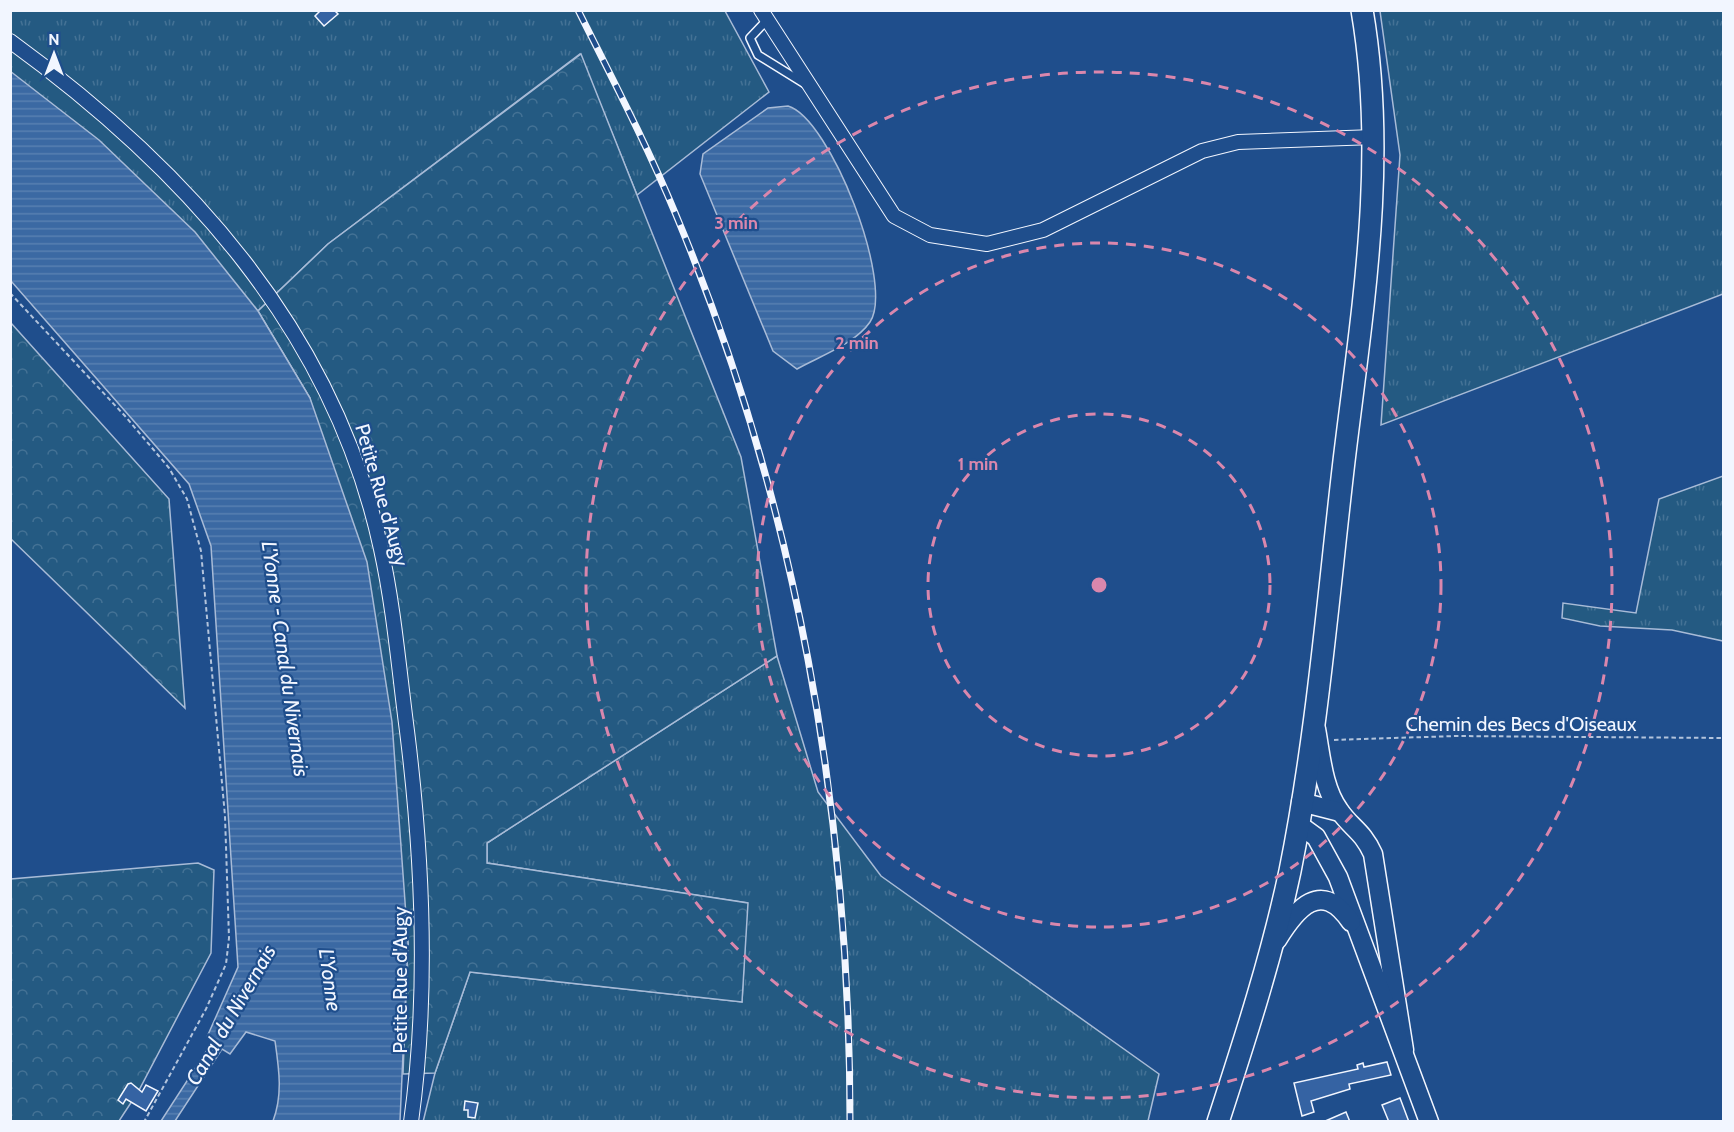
<svg xmlns="http://www.w3.org/2000/svg" width="1734" height="1132" font-family="Cabin,sans-serif">
<style>
.grass{fill:url(#grass-tufts);stroke:#a8bbd7;stroke-width:1.5}
.forest{fill:url(#forest-crowns);stroke:#a8bbd7;stroke-width:1.5}
.water{fill:url(#water-rules);stroke:#a8bbd7;stroke-width:1.5}
.building{fill:#3563a3;stroke:#f2f6ff;stroke-width:1.5}
.lines{fill:none;stroke-linecap:round;stroke-linejoin:round}
.service-casing{stroke:#f2f6ff;stroke-width:10}
.minor-casing{stroke:#f2f6ff;stroke-width:16}
.secondary-casing{stroke:#f2f6ff;stroke-width:21}
.primary-casing{stroke:#f2f6ff;stroke-width:24}
.path{stroke:#b3c4dc;stroke-width:2;stroke-dasharray:4.5 3;stroke-linecap:butt}
.service{stroke:#1f4e8c;stroke-width:7}
.minor{stroke:#1f4e8c;stroke-width:14}
.secondary{stroke:#1f4e8c;stroke-width:18}
.primary{stroke:#1f4e8c;stroke-width:21}
.rail-casing{stroke:#f2f6ff;stroke-width:7}
.rail{stroke:#1f4e8c;stroke-width:4.5;stroke-dasharray:14;stroke-linecap:butt}
.ring{fill:none;stroke:#da87ad;stroke-width:3;stroke-dasharray:10 8}
.labels{text-anchor:middle;stroke-width:4.5;stroke-linejoin:round;paint-order:stroke}
.street-label{font-size:20px;fill:#f2f6ff;stroke:#1f4e8c}
.water-label{font-size:21px;font-style:italic;fill:#f2f6ff;stroke:#1f4e8c}
.centre{fill:#da87ad;stroke:#1f4e8c;stroke-width:3}
.ring-label{font-size:18px;text-anchor:middle;font-weight:bold;fill:#da87ad;stroke:#1f4e8c;stroke-width:4.5;stroke-linejoin:round;paint-order:stroke}
</style>
<defs>
<pattern id="grass-tufts" width="24" height="20" patternUnits="userSpaceOnUse" patternTransform="scale(1.5)"><rect width="24" height="20" fill="#245a82"/><path d="M3 7l-1-3M5 7V3M7 7l1-3M15 17l-1-3M17 17v-4M19 17l1-3" fill="none" stroke="#447295"/></pattern>
<pattern id="forest-crowns" width="20" height="18" patternUnits="userSpaceOnUse" patternTransform="scale(1.5)"><rect width="20" height="18" fill="#245a82"/><path d="M2 6a3 3 0 1 1 6 0M12 15a3 3 0 1 1 6 0" fill="none" stroke="#447295"/></pattern>
<pattern id="water-rules" width="6" height="5" patternUnits="userSpaceOnUse" patternTransform="scale(1.5)"><rect width="6" height="5" fill="#3b69a3"/><path d="M0 2.5h6" fill="none" stroke="#587fb1"/></pattern>
</defs>
<rect width="100%" height="100%" fill="#1f4e8c"/>
<g class="grass">
<path d="M10,11H725L769,92L637,195L580,54L328,244L258,311L11,156Z"/>
<path d="M1380,11H1723V294L1381,425L1400,155Z"/>
<path d="M1723,476V641L1672,630L1600,626L1562,618L1563,603L1636,613L1659,499Z"/>
<path d="M777,656L818,792L881,876L1159,1074L1148,1121L423,1122L435,1073L470,972L742,1002L747,903L487,863V843Z"/>
</g>
<g class="forest">
<path d="M581,54L741,457L777,656L487,843V863L748,903L742,1002L470,972L435,1073L403,1074L408,943L310,398L258,311L328,244Z"/>
<path d="M11,323L169,499L185,708L11,539Z"/>
<path d="M198,863L214,870L211,953L138,1092L119,1121L11,1122V879Z"/>
</g>
<g class="water">
<path d="M10,71L99,140L195,232L258,311L310,398L367,562L392,722L408,943L400,1121H273C283,1095 279,1069 275,1041L246,1032L230,1054L222,1049L175,1121H161L213,1041L207,1037L238,967L211,546L189,484L11,281Z"/>
<path d="M788,106C830,118 895,284 870,322C855,344 820,356 797,369L773,351L700,174L703,154L768,108Z"/>
</g>
<g class="building">
<path d="M321,10H334L338,14L324,26L315,16Z"/>
<path d="M1387,1062L1391,1075L1349,1084L1350,1089L1311,1101L1314,1112L1302,1116L1294,1083L1358,1069L1357,1065L1363,1063L1364,1067Z"/>
<path d="M131,1083L142,1092L146,1085L158,1091L146,1111L126,1099L123,1104L118,1100L128,1084Z"/>
<path d="M1400,1098L1409,1122H1389L1382,1105Z"/>
<path d="M465,1101L478,1103L475,1118L468,1117V1110H464Z"/>
<path d="M1346,1112L1350,1122H1323Z"/>
</g>
<g class="lines">
<g class="service-casing">
<path id="service" d="M767,20L750,38L758,55L805,84"/>
</g>
<g class="minor-casing">
<g id="minor">
<path d="M761,10L894,216L930,235L987,244L1043,230L1202,151L1238,142L1374,137"/>
<path d="M10,41C186,169 334,331 381,549C394,608 399,670 407,731C423,860 429,993 411,1122"/>
</g>
</g>
<g class="secondary-casing">
<g id="secondary">
<path d="M1316,729C1321,756 1323,788 1339,810C1351,828 1362,830 1373,854L1404,1050"/>
<path d="M1301,802L1340,812"/>
<path d="M1298,824L1316,837L1338,877L1429,1122"/>
<path d="M1277,940C1296,909 1321,878 1351,922"/>
</g>
</g>
<g class="primary-casing">
<path id="primary" d="M1218,1122C1245,1039 1272,956 1290,871C1317,737 1328,598 1344,461C1362,311 1388,161 1362,10"/>
</g>
<g class="path">
<path d="M10,293L125,416L169,468L187,499L201,551L225,816L229,938L226,964L206,1009L144,1122"/>
<path d="M1334,740L1455,736L1724,738"/>
</g>
<use href="#service" class="service"/>
<use href="#minor" class="minor"/>
<use href="#secondary" class="secondary"/>
<use href="#primary" class="primary"/>
<g class="rail-casing">
<path id="rail" d="M578,10C612,78 647,145 676,215C796,502 850,811 850,1122"/>
</g>
<use href="#rail" class="rail"/>
</g>
<g class="ring">
<circle cx="1099" cy="585" r="171"/>
<circle cx="1099" cy="585" r="342"/>
<circle cx="1099" cy="585" r="513"/>
</g>
<g class="labels">
<g class="street-label">
<text transform="translate(382 495) rotate(74)" y="7">Petite Rue d'Augy</text>
<text x="1521" y="731">Chemin des Becs d'Oiseaux</text>
<text transform="translate(400 980) rotate(-90)" y="7">Petite Rue d'Augy</text>
</g>
<g class="water-label">
<text transform="translate(285 659) rotate(82)" y="7">L'Yonne - Canal du Nivernais</text>
<text transform="translate(330 980) rotate(82)" y="7">L'Yonne</text>
<text transform="translate(231 1015) rotate(-60)" y="7">Canal du Nivernais</text>
</g>
</g>
<circle cx="1099" cy="585" r="9" class="centre"/>
<g class="ring-label">
<text x="736" y="229">3 min</text>
<text x="857" y="349">2 min</text>
<text x="978" y="470">1 min</text>
</g>
<rect width="1734" height="1132" fill="none" stroke="#f2f6ff" stroke-width="24"/>
<g transform="translate(54 54)" stroke="#1f4e8c" stroke-width="4.5" paint-order="stroke">
<path d="M0-4.5L10 22L0 15L-10 22Z" fill="#f2f6ff"/>
<text y="-9" font-size="16" font-weight="bold" text-anchor="middle" fill="#f2f6ff">N</text>
</g>
</svg>
